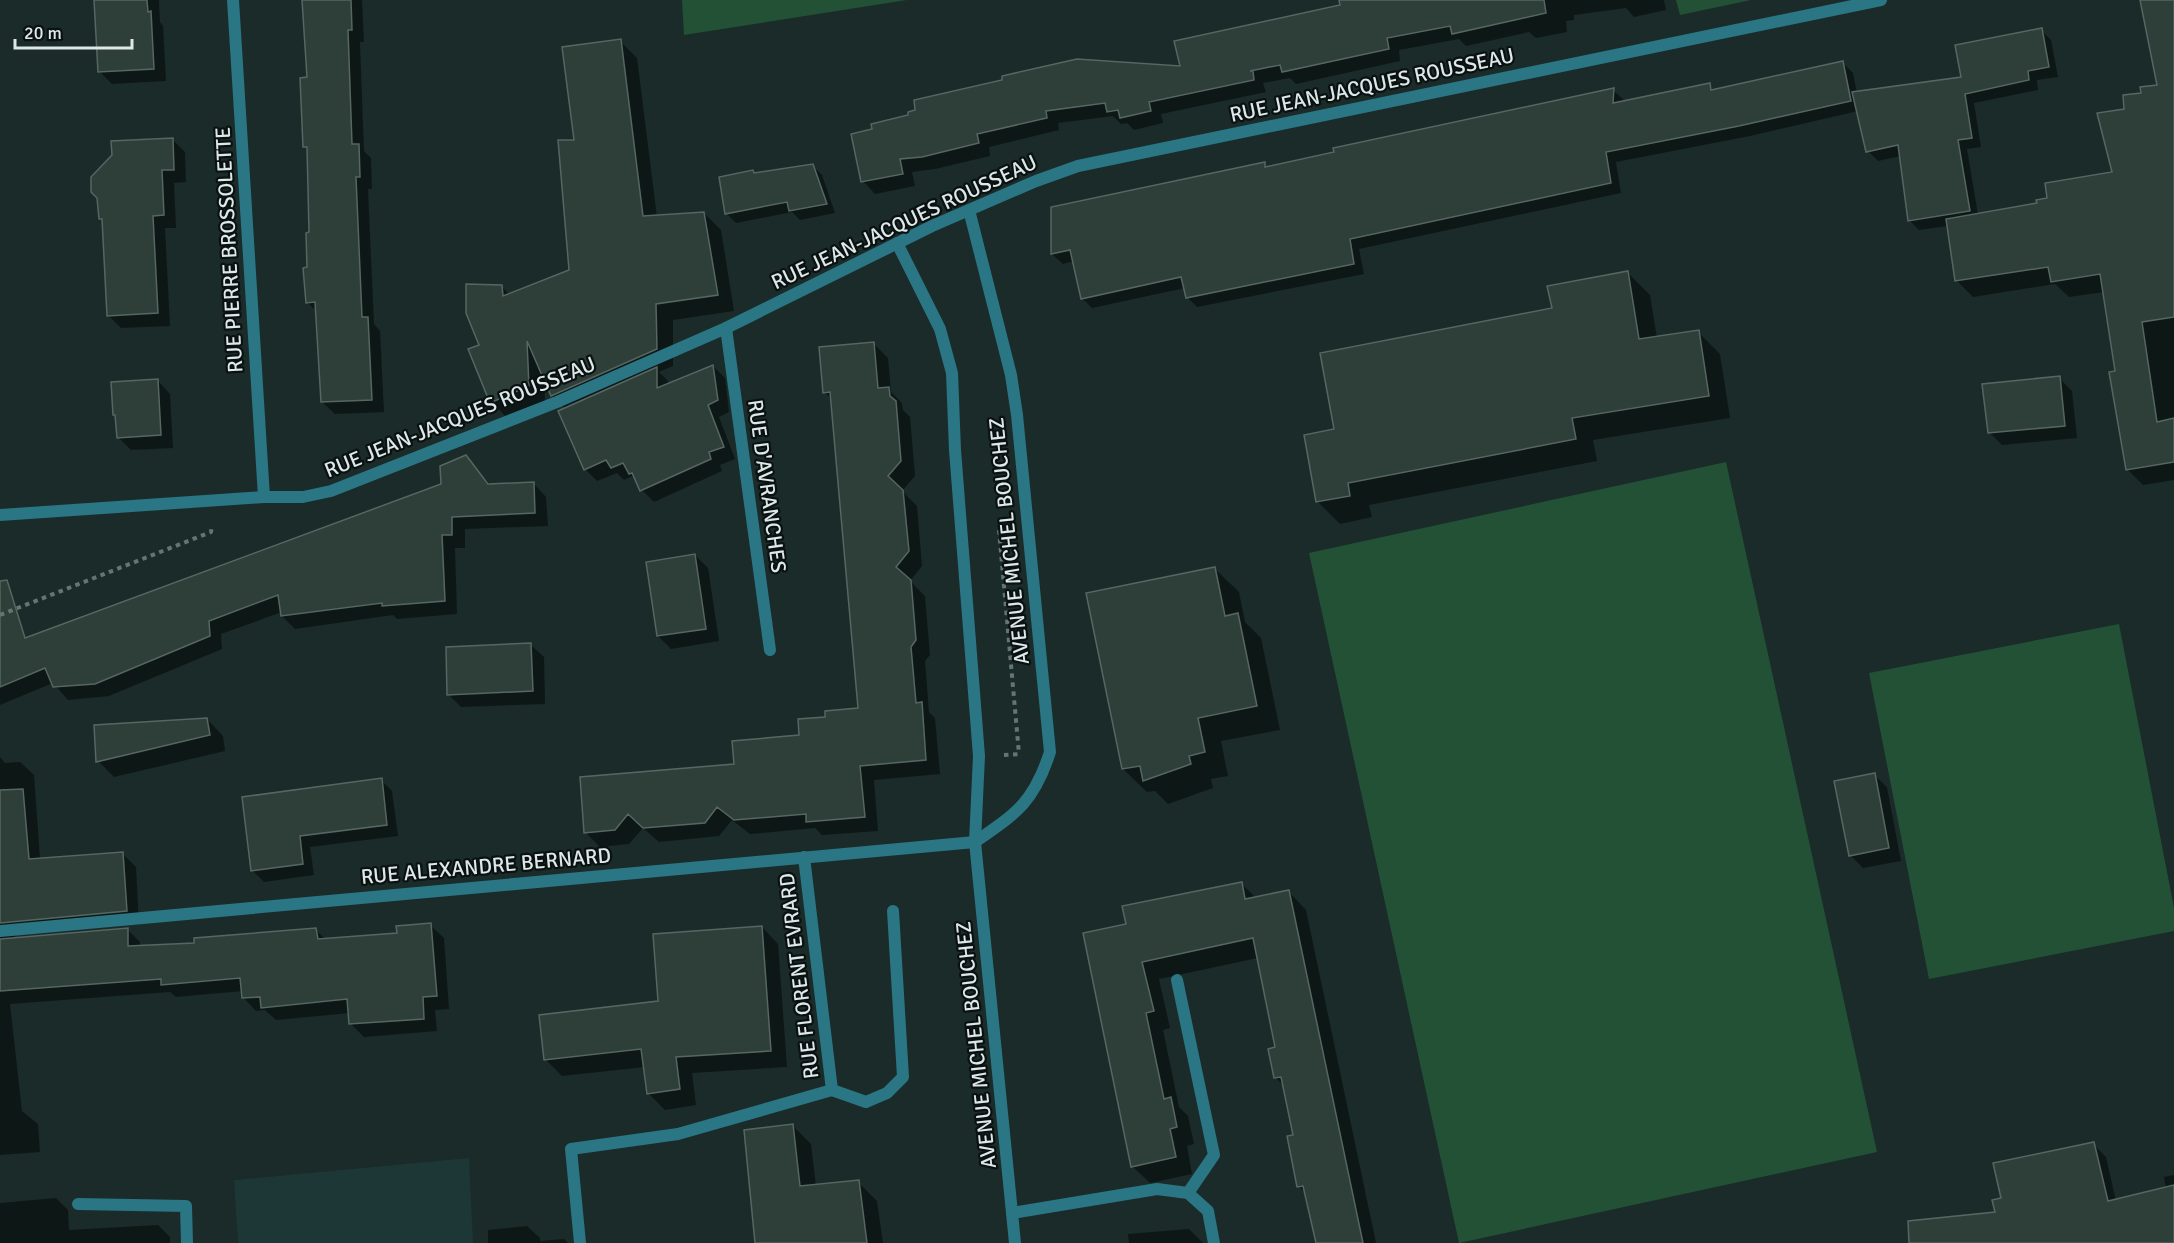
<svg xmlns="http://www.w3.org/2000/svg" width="2174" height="1243" font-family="Signika,sans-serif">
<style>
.built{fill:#1c3736}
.green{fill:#235136}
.shadow{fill:#0007}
.building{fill:#2e3e39;stroke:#566762;stroke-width:1.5}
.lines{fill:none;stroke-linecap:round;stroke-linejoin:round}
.path{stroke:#667574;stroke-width:4;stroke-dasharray:4.5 4.5;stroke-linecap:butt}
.lane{stroke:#2a7684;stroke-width:12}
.street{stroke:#2a7684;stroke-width:12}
.labels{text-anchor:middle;stroke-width:4.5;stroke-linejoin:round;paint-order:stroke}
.street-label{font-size:21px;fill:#dee8e8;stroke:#0a1211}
</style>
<rect width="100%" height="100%" fill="#1a2b2a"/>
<path class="built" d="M469,1158L473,1243H238L234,1180Z"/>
<g class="green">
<path d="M682,0H907L684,35Z"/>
<path d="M1676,0H1751L1680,15Z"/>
<path d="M1726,462L1877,1152L1459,1243L1309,553Z"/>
<path d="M2119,624L2174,908V931L1929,979L1869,673Z"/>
</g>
<g class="shadow">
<path d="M95,0H159L160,22L163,26L166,81L112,84L99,71Z"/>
<path d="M304,0H362L364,42H360L364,151L371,158L372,189H368L374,324L380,331L384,412L335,414L322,402L317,312L307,302L311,234L308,150L304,146L308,79Z"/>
<path d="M1365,0H1664L1666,10L1634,17L1626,8L1574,15V20L1566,21L1567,32L1536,38L1529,32L1466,46L1459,39L1399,50L1400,61L1296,84L1290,78L1263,83L1266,92L1161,114L1163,123L1134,130L1127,123L1121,124L1113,116L1058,123L1059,130L989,147L990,156L935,169L912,172L915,186L875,194L863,181L853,135L1182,68Z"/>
<path d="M2142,0H2174V480L2143,485L2127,469L2117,372L2104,292L2069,297L2055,284L1973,297L1957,281L1948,226L1919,230L1909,220L1901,156L1878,161L1868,151L1858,111L1750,136L1616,162L1621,193L1359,249L1364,274L1197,307L1187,297L1185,288L1092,308L1082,298L1074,261L1063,264L1052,254L1264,164L1268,168L1613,90L1624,100V103L1709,85L1715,91L1843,63L1853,73L1857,93L1963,78L2041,30L2051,40L2058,77L2037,80L2038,90L1974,103L1981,147L1967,149L1978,215L2039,205L2114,174L2126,110L2142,94L2158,86Z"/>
<path d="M620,41L637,58L657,217L704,213L721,230L734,311L673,320V366L659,372L668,381V385L713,366L725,378L729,412L719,417L735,459L720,465L722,471L654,502L642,490L632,476L624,480L617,473L597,481L585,469L566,409L552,395L544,376L545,403L508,419L492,402L481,345L502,287L510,295L570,271L576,141Z"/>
<path d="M172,139L185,152L186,182L174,183L176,228H165L170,326L121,328L108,315L103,222L100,218Z"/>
<path d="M813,166L822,175L835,213L800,220L792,212L736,223L726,213L753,172L756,175Z"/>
<path d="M1628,273L1650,295L1657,338L1698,332L1720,354L1730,418L1593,440L1597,461L1369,505L1372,517L1340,524L1318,502L1336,430L1553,309Z"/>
<path d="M873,343L888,358L891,392L902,403L903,410L910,417L915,476L902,491L917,506L922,566L910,581L925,596L930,655L925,661L929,712L935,718L940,774L874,780L878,831L822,835L815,828L750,834L732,820L719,836L659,842L643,828L629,844L600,847L586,833L801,737L827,718L860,709L833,400L825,393Z"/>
<path d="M2059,378L2072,391L2077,438L2002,445L1989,432Z"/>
<path d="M158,381L170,394L173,448L131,450L118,437L117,417L114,415Z"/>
<path d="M466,457L491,485L533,483L546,497L548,526L465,529V548H455L457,614L397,619L393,615L295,629L282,616V612L221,634L222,649L109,696L68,700L53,683L0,705V644L23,634L28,639L443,485Z"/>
<path d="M695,555L708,568L719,641L671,649L658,636Z"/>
<path d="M1215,569L1239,592L1245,622L1261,638L1280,730L1221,741L1228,776L1211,779L1213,788L1168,804L1155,791L1147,792L1123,769Z"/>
<path d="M531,645L544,657L545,704L461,707L448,694Z"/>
<path d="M207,719L223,736L225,751L114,777L98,761Z"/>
<path d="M0,757L5,763L20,762L34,775L40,859L123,854L136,867L139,924L14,935L15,938L127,929L140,942V947L196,945L316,930L326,940L398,935L430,925L444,938L449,1009L435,1010L437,1031L364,1037L351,1024L350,1013L276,1020L265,1010L256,1011L243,997V991L176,997L170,992L10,1004L22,1111L38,1124L40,1152L0,1155Z"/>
<path d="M1874,775L1887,787L1901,861L1863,868L1850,855Z"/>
<path d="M381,780L392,791L398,836L310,847L314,875L264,882L252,870L244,798Z"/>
<path d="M1241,883L1257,899L1289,892L1306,910L1376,1243H1317L1307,1195L1299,1186L1295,1136L1285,1087L1276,1078L1277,1048L1258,958L1159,979L1170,1028L1163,1030L1179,1107L1188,1116L1194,1144L1187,1146L1192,1174L1150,1183L1132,1166L1128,925Z"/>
<path d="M762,927L778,944L787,1067L692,1073L696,1105L665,1110L648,1093L645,1067L562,1076L545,1059L660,1002Z"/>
<path d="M792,1125L811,1144L816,1186L858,1182L877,1201L883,1243H756Z"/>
<path d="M2093,1144L2106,1157L2116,1201L2166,1189L2164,1177L2174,1175V1243H1953L1997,1214L2003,1200Z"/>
<path d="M56,1198L68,1210L69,1230L158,1225L170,1237V1243H0V1203Z"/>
<path d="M527,1226L540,1238V1241L564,1239L568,1243H488V1230Z"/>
<path d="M1189,1229L1203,1243H1129L1128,1234Z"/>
</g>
<g class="building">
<path d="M94,0H147L148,12L151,11L154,69L98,72Z"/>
<path d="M302,0H351L352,30H348L352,144H359L360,177H356L362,317H368L372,400L321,402L315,302L306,303L303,268L307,267L306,233L309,232L307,147H303L300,78L307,77Z"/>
<path d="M1339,0H1544L1546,13L1452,34L1450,26L1387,38L1389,49L1282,72L1280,65L1250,71H1253L1254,80L1149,102L1151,111L1120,118L1118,110L1107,112L1105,103L1046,111L1047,118L977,134L979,143L922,157L900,159L903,174L861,182L851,134L872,129L871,124L908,115V112L915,110L914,100L1002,80V76L1077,59L1180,66L1174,41L1340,5Z"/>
<path d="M2140,0H2174V317L2142,322L2157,422L2174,418V462L2126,470L2109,372L2115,371L2100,274L2051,282L2048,267L1955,281L1946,219L2037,203L2036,200L2047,198L2045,183L2112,172L2097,113L2124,109L2123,95L2141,93L2140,87L2157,85Z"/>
<path d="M2042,28L2049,67L2028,71L2029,80L1965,94L1972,138L1958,140L1970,211L1908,221L1898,145L1866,152L1852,92L1961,77L1955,45Z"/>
<path d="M621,39L643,216L704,212L718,295L656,304L657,349L551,396L527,341L529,386L490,403L468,349L479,345L466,313V284L502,285L503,296L569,270L558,140H574L562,47Z"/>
<path d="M1843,61L1851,101L1739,126L1606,152L1611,183L1350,239L1354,264L1186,298L1181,277L1081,299L1070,250L1051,254V207L1265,162V167L1334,152L1333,148L1614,88L1613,103L1710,83L1711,90Z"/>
<path d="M173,138L174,170H162L164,215L153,216L158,313L107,316L102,219H99L97,198L91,192V177L112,155L111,141Z"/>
<path d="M813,164L827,204L789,211L787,202L725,214L719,177L753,170L754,173Z"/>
<path d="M1628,271L1639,339L1699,330L1709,396L1572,418L1576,439L1348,483L1350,496L1316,502L1304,435L1334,429L1320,353L1552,308L1547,286Z"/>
<path d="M874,342L878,388L889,387L890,396L896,401L901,461L888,476L903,490L909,551L896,567L911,580L916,640L911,647L916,703L922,702L926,760L860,766L865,817L806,822V814L734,820L717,807L705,823L643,828L628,814L615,830L584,833L580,777L734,764L732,741L799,735L798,719L825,717V711L858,708L830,392L823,393L819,347Z"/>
<path d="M713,365L718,400L708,405L724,447L709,452L711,459L640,491L632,473L629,474L623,463L611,468L606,460L584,470L558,411L657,367V388Z"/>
<path d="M2060,376L2065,426L1988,433L1982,384Z"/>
<path d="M158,379L161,435L117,438L115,415H113L111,382Z"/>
<path d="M466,455L488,484L534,482L535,513L452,517V535H442L445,601L382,606V603L281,616L278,595L209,621L210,636L95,684L53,687L45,668L0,687V581L7,580L25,638L441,484L440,466Z"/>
<path d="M695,554L706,629L657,636L646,562Z"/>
<path d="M1215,567L1225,616L1238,613L1257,706L1198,718L1205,752L1189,756L1191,764L1143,781L1140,766L1122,769L1086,593Z"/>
<path d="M531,643L533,691L447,695L446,647Z"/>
<path d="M207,718L210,735L96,762L94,725Z"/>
<path d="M1875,773L1889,848L1849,856L1834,781Z"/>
<path d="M382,778L387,825L300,836L303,864L251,871L242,797Z"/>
<path d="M23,789L29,859L123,852L127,911L0,923V790Z"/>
<path d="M1242,882L1245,899L1289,890L1363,1243H1316L1303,1186L1297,1187L1287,1136L1293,1135L1281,1077L1274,1078L1268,1049L1275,1047L1253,938L1142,962L1154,1011L1146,1013L1164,1099L1171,1097L1177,1127L1170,1129L1176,1157L1131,1167L1083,933L1126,924L1122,906Z"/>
<path d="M431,923L437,996L423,997L424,1019L349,1024L347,999L261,1008L260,997L242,998L240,978L161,985V979L0,991V939L128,928V946L194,943V938L316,928L318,939L397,933L396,926Z"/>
<path d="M762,926L771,1051L676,1057L680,1089L647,1094L641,1049L544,1060L539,1015L658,1001L653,934Z"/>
<path d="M793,1124L800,1186L859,1180L867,1243H755L744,1130Z"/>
<path d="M2094,1142L2108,1201L2174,1185V1243H1909L1908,1221L1995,1212L1992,1200L2001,1198L1993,1163Z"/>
</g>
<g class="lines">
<g class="path">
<path d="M999,530L1019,754"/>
<path d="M0,615L211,532L212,526"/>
<path d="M1004,755L1020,754"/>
</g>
<path class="lane" d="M804,857L832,1090L866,1102L887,1093L903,1077L893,911"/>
<g class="street">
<path d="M233,0L264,497"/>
<path d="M897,243L940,329L952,373L955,450L979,756L975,842L1015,1243"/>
<path d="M726,328L770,650"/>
<path d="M0,515L264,497H303L331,491L557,402L726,328L932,226L1036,181L1078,166L1881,0"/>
<path d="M0,931L975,842C1017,813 1034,802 1050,752L1017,415L1011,375L969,210"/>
<path d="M1177,980L1214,1155L1188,1193"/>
<path d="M78,1204L186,1206L187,1243"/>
<path d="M1012,1213L1157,1189L1188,1193L1208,1211L1214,1243"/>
<path d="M580,1243L571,1149L678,1134L832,1090"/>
</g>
</g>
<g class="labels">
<g class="street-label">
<text transform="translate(1372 85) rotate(-12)" y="7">RUE JEAN-JACQUES ROUSSEAU</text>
<text transform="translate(904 222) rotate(-25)" y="7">RUE JEAN-JACQUES ROUSSEAU</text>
<text transform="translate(229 250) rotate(-93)" y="7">RUE PIERRE BROSSOLETTE</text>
<text transform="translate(460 417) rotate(-22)" y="7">RUE JEAN-JACQUES ROUSSEAU</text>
<text transform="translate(767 486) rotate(82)" y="7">RUE D'AVRANCHES</text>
<text transform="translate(1009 541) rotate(-96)" y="7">AVENUE MICHEL BOUCHEZ</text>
<text transform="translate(486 866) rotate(-5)" y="7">RUE ALEXANDRE BERNARD</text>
<text transform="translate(799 976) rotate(-97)" y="7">RUE FLORENT EVRARD</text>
<text transform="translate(976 1045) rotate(-96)" y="7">AVENUE MICHEL BOUCHEZ</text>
</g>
</g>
<path d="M15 39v9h117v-9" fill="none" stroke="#dee8e8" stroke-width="3"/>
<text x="24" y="39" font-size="18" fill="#dee8e8" stroke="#0a1211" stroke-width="4.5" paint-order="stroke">20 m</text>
</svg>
